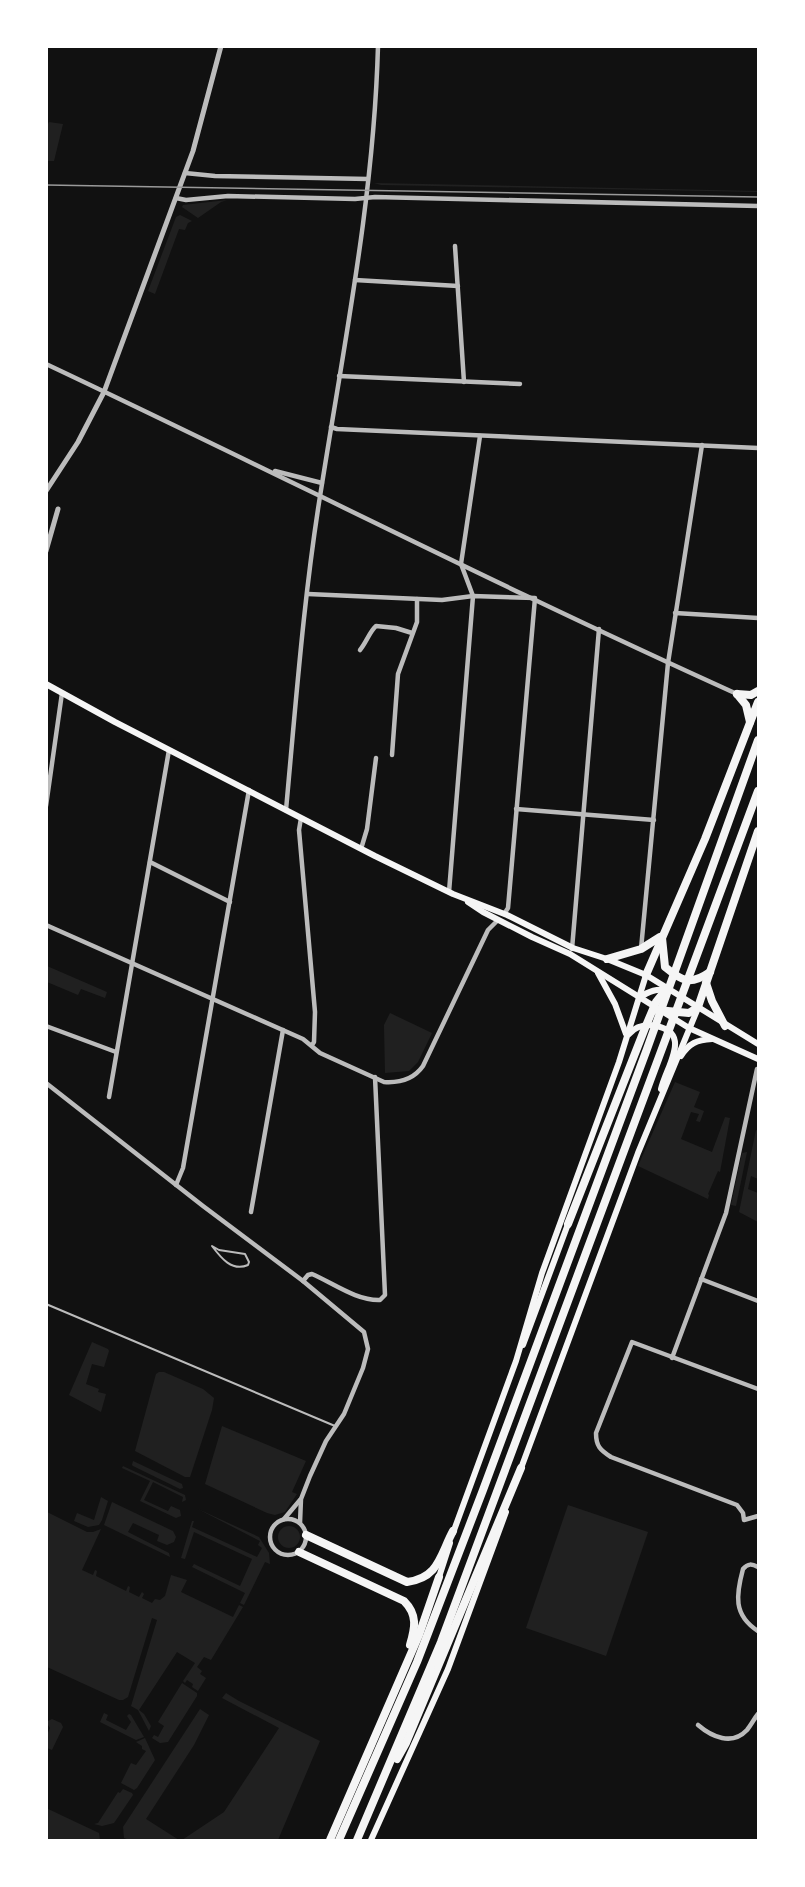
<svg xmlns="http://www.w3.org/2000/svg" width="805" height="1887" font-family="'Roboto Condensed',sans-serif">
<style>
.green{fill:#202020}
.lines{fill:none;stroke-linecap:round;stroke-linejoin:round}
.service{stroke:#bcbcbc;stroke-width:2}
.minor{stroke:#bcbcbc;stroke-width:4.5}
.tertiary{stroke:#bcbcbc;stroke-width:5}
.secondary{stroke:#f5f5f5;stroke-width:6}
.trunk{stroke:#f5f5f5;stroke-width:8}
.tram{stroke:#9a9a9a;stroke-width:1.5}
</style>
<rect width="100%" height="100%" fill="#111"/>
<g class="green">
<path d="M49,122L63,124L54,161H47V126Z"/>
<path d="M374,183L758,191V192L381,185Z"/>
<path d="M227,200L221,202L198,218L182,207L183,205Z"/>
<path d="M180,215L192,221L188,223L185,230L179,229L155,294L148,291L176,217Z"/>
<path d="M47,966L107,992L105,998L81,989L78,995L47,982Z"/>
<path d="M390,1013L432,1033L418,1062L409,1071L385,1073L384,1025Z"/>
<path d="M675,1082L700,1092L694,1107L704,1111L700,1122L696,1121L699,1114L691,1112L681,1139L712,1152L725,1117L730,1118L720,1172L718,1171L708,1194L709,1195L708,1199L638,1166Z"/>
<path d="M756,1130L758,1131V1179L751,1176L748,1189L758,1193V1222L739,1212Z"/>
<path d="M747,1152L736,1206L731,1205L742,1153Z"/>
<path d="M92,1342L108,1349L109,1351L104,1367L92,1364L86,1384L99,1389L98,1392L106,1394L101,1412L69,1395Z"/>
<path d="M159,1372H164L203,1389L214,1398L212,1410L190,1477H185L135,1451L156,1374Z"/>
<path d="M222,1426L306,1461L292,1492L297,1494L285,1512L275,1515L267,1513L205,1484Z"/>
<path d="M133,1461L182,1484L183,1488L180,1489L133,1466L132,1465Z"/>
<path d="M123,1466L185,1495L186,1500L182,1502L183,1497L153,1482L144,1500L168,1511L171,1506L180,1510L181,1516L176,1518L140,1501L150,1481L122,1468Z"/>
<path d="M101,1497L108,1501L102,1520L99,1525L88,1527L74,1521L77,1513L94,1520Z"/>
<path d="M112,1502L173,1531L176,1537L174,1542L167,1545L157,1541L159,1535L133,1523L128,1532L169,1553L170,1557L104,1525Z"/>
<path d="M568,1505L648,1532L606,1656L526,1628Z"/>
<path d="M198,1509L259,1537L269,1553L270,1564L265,1562L244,1605L240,1603L245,1593L192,1567L194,1564L240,1586L252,1559L194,1532L185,1559L181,1558L192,1521H194L192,1527L257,1557L262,1548L258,1545L260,1541Z"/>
<path d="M47,1512L87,1532H93L101,1529L82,1570L93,1575L95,1570L97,1571L96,1576L126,1591L128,1586L130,1587L129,1592L139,1597L142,1592L144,1594L142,1598L152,1603L155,1599L160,1600L165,1596L171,1575L187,1580L181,1592L233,1617L239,1605L243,1607L211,1660L204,1657L197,1667L202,1671L200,1674L206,1678L198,1691L192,1687L193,1684L187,1680L185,1683L183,1681L195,1663L177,1652L139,1710L144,1714L151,1726L149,1731L138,1710L131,1706L157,1620L152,1618L128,1697L123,1700H119L47,1667Z"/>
<circle cx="289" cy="1537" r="11"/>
<path d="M182,1683L197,1693V1696L168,1742L160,1743L152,1738L154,1735L158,1737L164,1726L158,1722Z"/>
<path d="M226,1693L239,1701L320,1741L278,1840H182L224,1812L279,1728L222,1698Z"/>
<path d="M200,1709L209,1715L194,1745L146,1819L179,1840H129L124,1838L123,1827Z"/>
<path d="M104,1713L108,1715L106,1720L126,1730L131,1722L127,1716L129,1714L131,1715L144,1737L136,1740L100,1722Z"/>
<path d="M52,1719L61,1723L63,1727L52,1750L47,1748V1735L50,1728L46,1722Z"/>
<path d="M145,1738L155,1760L137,1788L134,1790L121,1783L131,1763L136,1765L146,1751L142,1749V1746L136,1742Z"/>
<path d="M123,1789L132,1793L133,1795L114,1823L102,1826L94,1824L98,1823L118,1792L120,1793Z"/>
<path d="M46,1808L99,1833L100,1840H47Z"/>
</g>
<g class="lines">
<g class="service">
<path d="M212,1246L219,1250L245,1254L249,1262L248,1265C232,1272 221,1258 212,1246Z"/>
<path d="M46,1304L335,1426"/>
</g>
<g class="minor">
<path d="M185,173L215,176L368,179"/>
<path d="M176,198L186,200L228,196L355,199L375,197L758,206"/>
<path d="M455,246L464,382"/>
<path d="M355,280L458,286"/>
<path d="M46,364C277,473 504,589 737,694"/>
<path d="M339,376L520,384"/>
<path d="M331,427L337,429L758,448"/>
<path d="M275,471L322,483"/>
<path d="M308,594L442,600L473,596L535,598L508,908L504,914"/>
<path d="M675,613L758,618"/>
<path d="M360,650C366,643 370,631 376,626L396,628L412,633"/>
<path d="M392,755L398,674L417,622V599"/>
<path d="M46,806L62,693"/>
<path d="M516,809L654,820"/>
<path d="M286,810C296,701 304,592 322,484C345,339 374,194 378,46"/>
<path d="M301,818L299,830L315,1012L314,1042L312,1045"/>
<path d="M361,849L367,829L376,758"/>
<path d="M150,862L230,902"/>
<path d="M449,892L473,596L461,564L480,436"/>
<path d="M46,925L303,1039L320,1053L384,1082C399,1083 414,1079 423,1066L488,930L498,920"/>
<path d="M572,949L599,629"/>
<path d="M641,949L668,663L702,445"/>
<path d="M46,1026L116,1052"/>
<path d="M46,1083L203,1206L303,1281L364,1332L368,1349L363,1368L344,1414L326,1441L310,1476L301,1499L300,1523"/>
<path d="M109,1097L169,750"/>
<path d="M176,1185L183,1168L249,790"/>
<path d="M251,1212L283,1030"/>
<path d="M701,1279L758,1301"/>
<path d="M303,1281L308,1275L312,1274C333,1283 357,1301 380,1300L385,1295L375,1077"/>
<path d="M672,1358L726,1213L757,1069"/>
<path d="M758,1389L632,1342L596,1433C596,1446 600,1450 611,1457L737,1505L743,1513L744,1520L758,1516"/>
<circle cx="288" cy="1537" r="18"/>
<path d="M284,1519L300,1500"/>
<path d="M758,1567C752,1564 748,1563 743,1569C736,1595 733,1615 758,1631"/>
<path d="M698,1725C712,1737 732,1746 747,1730C751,1725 754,1719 758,1714"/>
</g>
<g class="tertiary">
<path d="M46,491L78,442L104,392L193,151L221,46"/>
<path d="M46,551L58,509"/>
</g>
<g class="secondary">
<path d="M46,684L115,722L375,856L453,894L507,915L573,948L607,959L646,975L758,1044"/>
<path d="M468,902L483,912L532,937L570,954L689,1028L758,1059"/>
<path d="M598,973L615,1004L626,1034"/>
<path d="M639,998C649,991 657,988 669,991"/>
<path d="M629,1034C634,1028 642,1025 650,1025C695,1030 667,1064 661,1089"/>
<path d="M681,1056C689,1043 697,1040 712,1039"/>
<path d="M523,1345L568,1224"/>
<path d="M520,1471L638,1153L698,1008"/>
<path d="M453,1533L516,1361L542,1273L619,1062L646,975"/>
<path d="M439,1577L450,1543"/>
<path d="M371,1840L448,1669L506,1512"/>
</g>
<g class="trunk">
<path d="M737,694L746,705L750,722"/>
<path d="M737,694L751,695L758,691"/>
<path d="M662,938L665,967C682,981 690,986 710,972"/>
<path d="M607,959L641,949L660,937"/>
<path d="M646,975L705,839L758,702"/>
<path d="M706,983L712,1001L725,1026"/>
<path d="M657,1010L689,1013L698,1007L758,831"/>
<path d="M568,1224L645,1028L656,1002L664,992"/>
<path d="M306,1535L407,1582C439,1578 440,1555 453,1531"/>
<path d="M299,1552L404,1601C418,1615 415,1628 410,1645"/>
<path d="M397,1759L406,1743L521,1468"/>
<path d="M330,1840L419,1635L439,1577"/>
<path d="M339,1840L417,1662L483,1490L647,1049L758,740"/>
<path d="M357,1840L441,1642L758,791"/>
</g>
<path class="tram" d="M46,185L758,197"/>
</g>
<rect width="805" height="1887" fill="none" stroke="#ffffff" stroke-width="96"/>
</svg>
